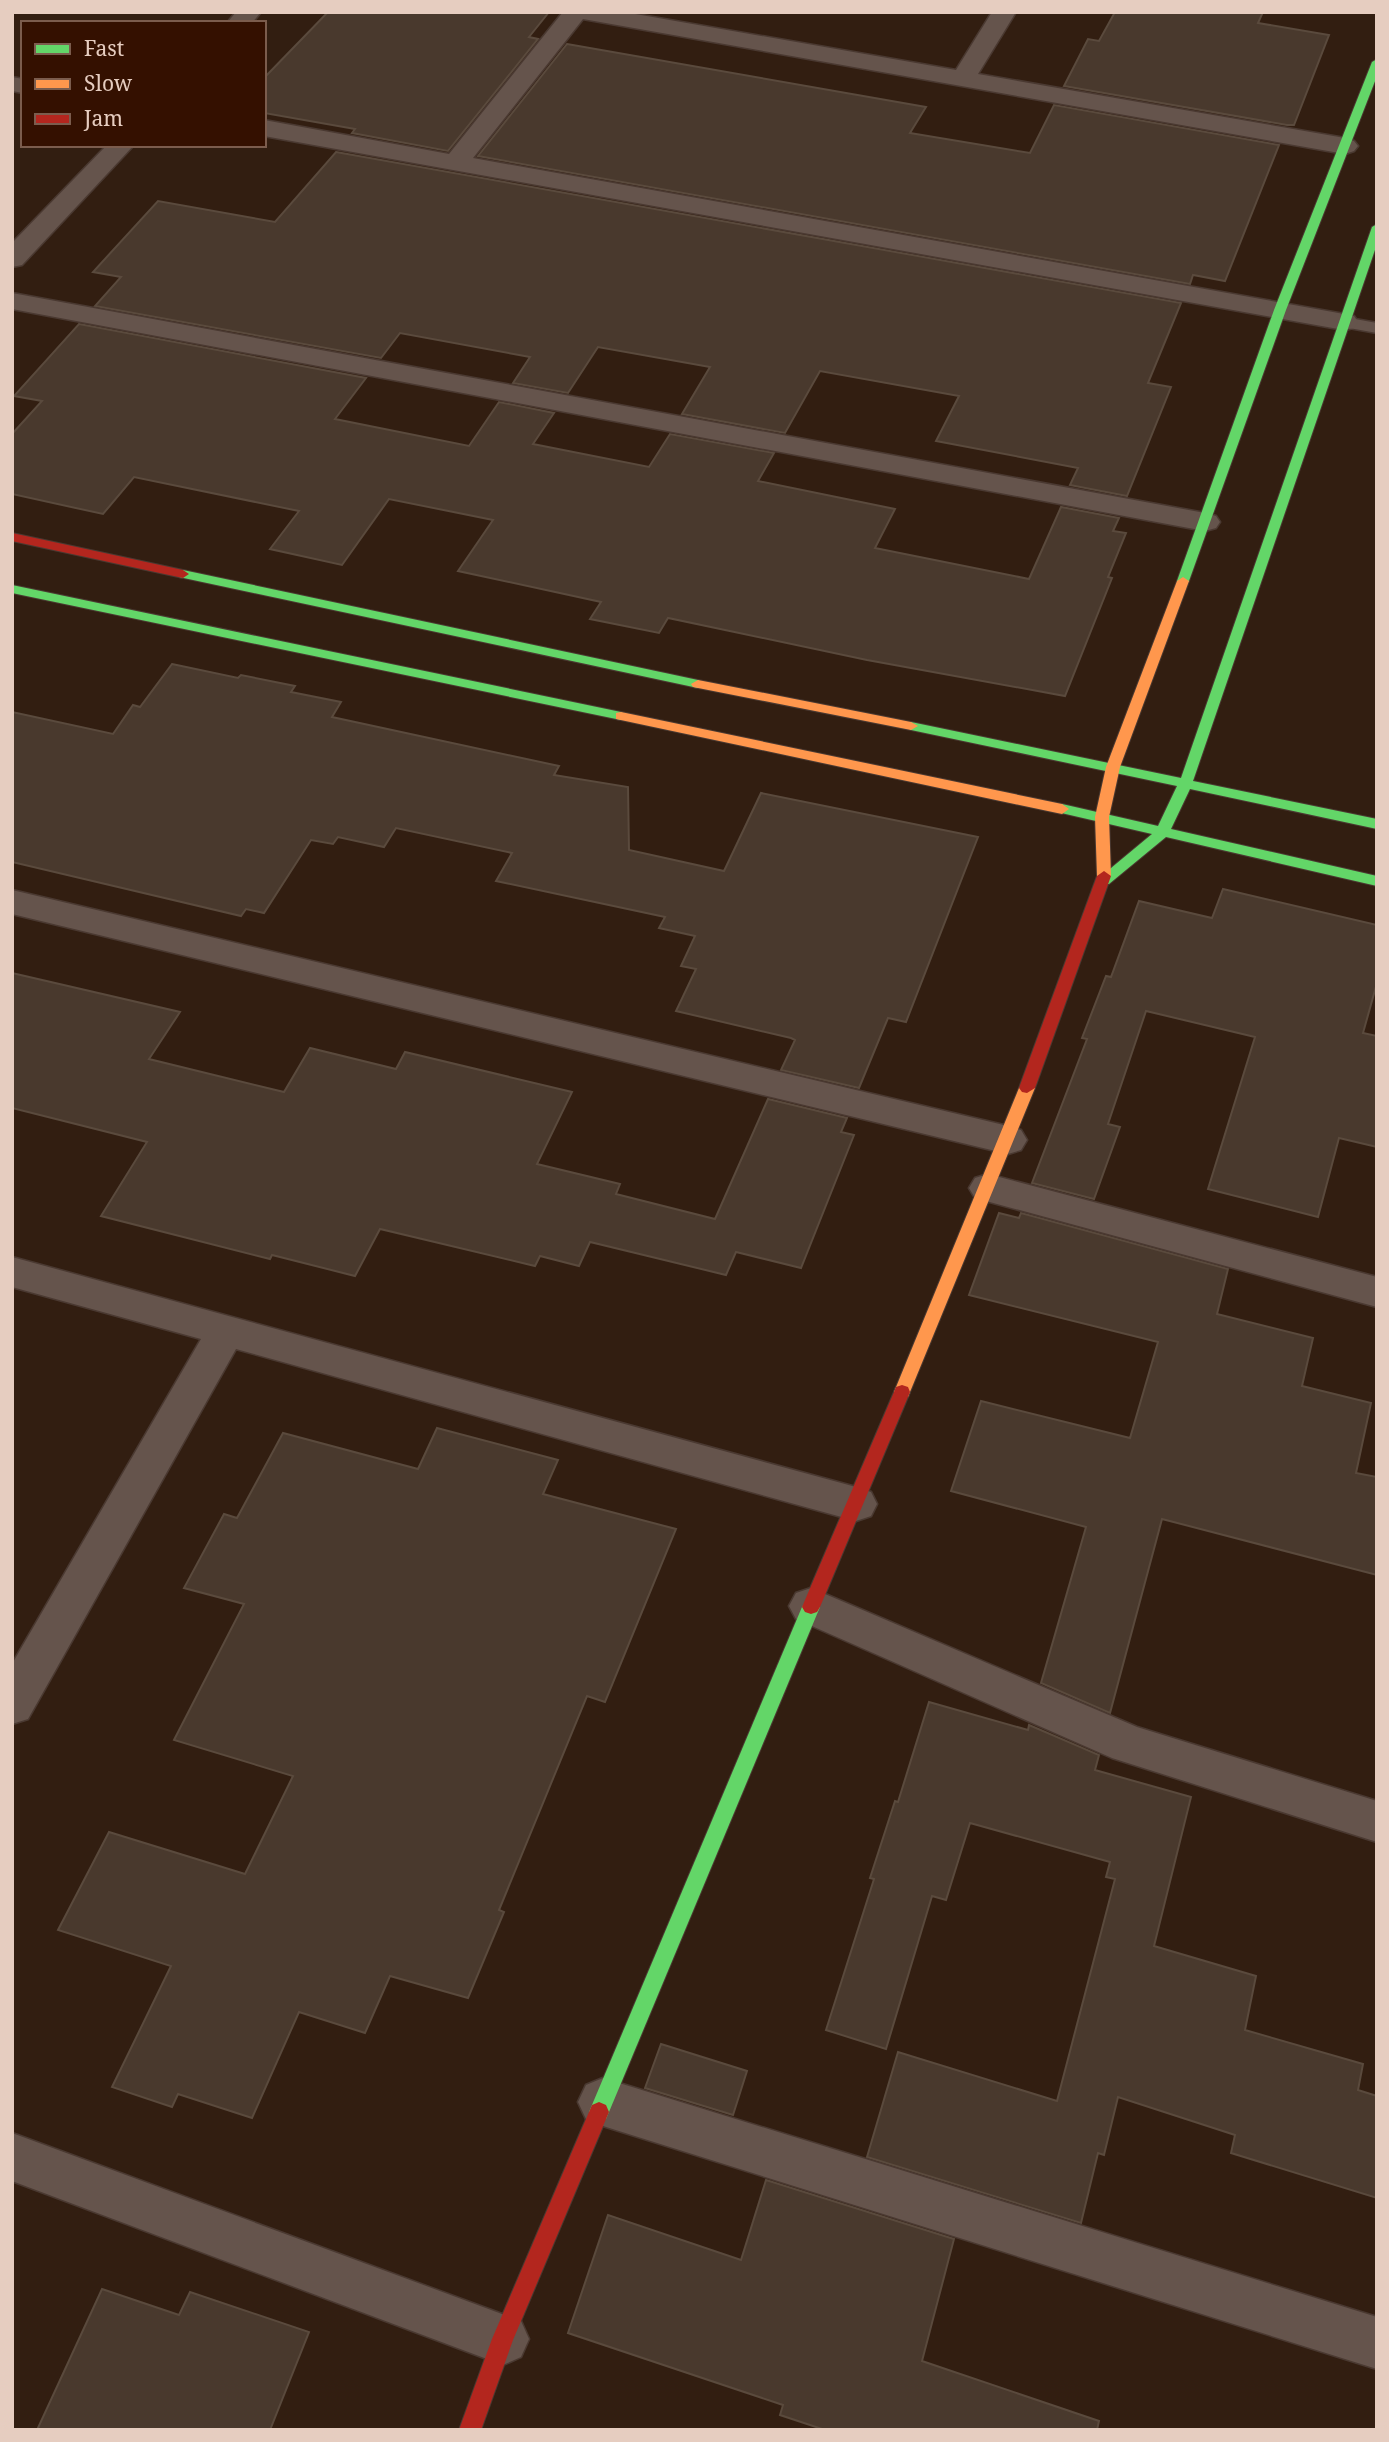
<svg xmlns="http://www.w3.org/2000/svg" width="1389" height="2442" font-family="'Noto Serif',serif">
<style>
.building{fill:#49392d;stroke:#5a4a3d;stroke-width:2}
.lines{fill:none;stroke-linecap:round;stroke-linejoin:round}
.lane-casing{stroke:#4a3931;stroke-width:3}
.street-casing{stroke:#4a3931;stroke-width:3}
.fast-casing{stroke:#4a3931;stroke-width:2}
.slow-casing{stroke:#4a3931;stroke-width:2}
.jam-casing{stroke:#4a3931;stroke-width:2}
.lane{fill:#65544c;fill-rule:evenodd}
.street{fill:#65544c;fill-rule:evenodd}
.fast{fill:#63d668;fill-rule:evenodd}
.slow{fill:#ff974d;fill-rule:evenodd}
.jam{fill:#b3261e;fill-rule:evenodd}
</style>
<rect width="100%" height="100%" fill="#321e11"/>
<g class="building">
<path d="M328,12H549L529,37L538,39L448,151L352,133L355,129L264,113V78Z"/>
<path d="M1115,12H1263L1258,23L1329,35L1294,125H1287L1064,86L1088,39L1099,41Z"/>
<path d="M567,44L926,107L910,133L1030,153L1054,105L1279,145L1225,281L1193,275L1190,284L478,156Z"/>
<path d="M336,152L1181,303L1148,383L1171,387L1127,496L1070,485L1078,468L936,441L959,396L820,371L785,433L682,414L710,367L598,347L568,393L513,383L530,357L400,333L381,358L95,306L121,277L93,272L158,201L275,222Z"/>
<path d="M79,324L366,378L335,419L469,446L499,402L554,413L533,444L649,467L670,434L774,453L758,481L895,509L875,548L1029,579L1061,507L1119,518L1113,531L1126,533L1108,577L1112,578L1065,696L867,660L668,618L659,633L590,619L601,602L458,571L493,520L389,499L342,565L270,549L299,511L134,477L103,514L12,494V434L42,401L14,396Z"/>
<path d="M172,664L238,678L241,675L295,686L291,692L341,702L332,717L559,766L554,775L628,787L629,850L724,871L761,793L978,837L906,1022L888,1018L859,1088L781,1070L795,1040L791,1038L676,1011L696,969L681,966L695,936L659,928L665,917L496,881L512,853L396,828L384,847L338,837L333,844L311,840L264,913L246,909L241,916L12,862V712L113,734L133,705L140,707Z"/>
<path d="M1223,889L1377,925V983L1363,1033L1377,1036V1147L1339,1138L1318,1217L1208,1189L1255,1037L1146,1011L1108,1124L1120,1127L1094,1199L1032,1183L1087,1039L1082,1038L1106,976L1111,977L1139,901L1212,918Z"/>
<path d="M12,973L180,1012L149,1059L284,1092L310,1048L396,1069L405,1052L572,1092L537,1164L620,1184L616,1194L715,1219L768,1099L847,1118L841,1132L854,1135L801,1268L736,1252L726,1275L590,1242L579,1266L540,1256L535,1266L380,1229L355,1276L272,1255L270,1259L101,1216L147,1142L12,1108Z"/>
<path d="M999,1213L1019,1218L1021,1213L1228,1269L1217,1314L1313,1338L1302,1386L1371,1403L1356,1473L1377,1477V1575L1162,1519L1110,1713L1041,1683L1086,1527L951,1491L981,1401L1130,1438L1158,1342L969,1295Z"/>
<path d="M437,1428L558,1460L543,1494L676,1529L605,1702L587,1696L499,1910L504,1912L468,1998L390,1976L365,2033L299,2012L252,2118L178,2094L172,2107L112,2087L171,1966L58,1930L109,1832L245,1874L293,1776L174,1740L244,1604L184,1588L224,1514L237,1518L283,1433L418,1469Z"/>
<path d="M929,1702L1028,1730L1029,1725L1099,1755L1095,1770L1191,1797L1154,1946L1256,1976L1245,2030L1363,2064L1358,2090L1377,2096V2198L1231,2153L1235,2135L1118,2097L1104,2155L1098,2153L1081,2223L867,2157L898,2052L1057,2101L1115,1879L1106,1877L1110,1862L970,1823L946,1900L932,1896L886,2049L826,2030L874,1879L870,1878L895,1801L898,1802Z"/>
<path d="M661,2044L747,2071L733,2115L645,2088Z"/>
<path d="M766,2180L954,2239L922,2361L1099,2421L1097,2430H825L780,2415L783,2405L568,2333L608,2215L741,2260Z"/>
<path d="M102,2289L179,2315L190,2292L309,2332L270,2430H37Z"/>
</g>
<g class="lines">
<g class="lane-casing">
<path id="lane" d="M1344,317L1377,323V333L1338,326L1335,322Z"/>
</g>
<g class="street-casing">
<g id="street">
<path d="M236,12H261L252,23H227Z"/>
<path d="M563,12H624L956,70L992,12H1016L978,74L1345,138L1354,141L1358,146L1354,151L1345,154L583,19L473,158L1344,314L1354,316L1358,322L1354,328L1344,330L264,136V120L449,154Z"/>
<path d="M12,77L23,79V93L12,91Z"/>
<path d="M107,145H134L22,265L12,267V243Z"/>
<path d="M12,293L1205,513L1216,516L1220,522L1216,528L1205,531L12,309Z"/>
<path d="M12,890L1008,1126L1021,1130L1027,1140L1021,1150L1008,1154L12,914Z"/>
<path d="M988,1174L1377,1277V1307L975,1198L969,1188L975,1178Z"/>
<path d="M12,1257L856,1487L871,1492L877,1504L871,1516L856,1521L236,1349L28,1719L12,1724V1664L201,1339L12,1287Z"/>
<path d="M811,1588L1137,1727L1377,1801V1842L1112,1758L796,1619L789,1606L796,1593Z"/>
<path d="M603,2078L1377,2317V2369L603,2126L586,2119L578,2102L586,2085Z"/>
<path d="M12,2133L521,2321L529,2339L521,2357L503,2365L12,2181Z"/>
</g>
</g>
<g class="fast-casing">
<g id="fast">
<path d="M1377,59V76L1286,310L1189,581L1187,584H1179L1177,581L1274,310L1372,62Z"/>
<path d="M1377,224V244L1193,781L1377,819V829L1190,789L1171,829L1377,876V886L1166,837L1109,884H1099L1097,881L1099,878L1152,834L1057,812L1055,809L1057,806L1062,804L1158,826L1177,786L911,730L904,726L911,722L1181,778L1372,227Z"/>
<path d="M183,570L698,680L705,684L698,688L179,577V571Z"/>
<path d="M12,585L621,712L628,716L621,720L12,593Z"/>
<path d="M811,1600L817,1602L820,1607L609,2112L606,2119L599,2122L592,2119L589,2112L802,1607L805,1602Z"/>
</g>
</g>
<g class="slow-casing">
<g id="slow">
<path d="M1183,577L1189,581L1120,767L1109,817L1111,876L1104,881L1097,876L1095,817L1106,767L1177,581Z"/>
<path d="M698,680L911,722L918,726L911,730L693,687L691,684Z"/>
<path d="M621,712L1062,804L1069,809L1062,814L616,719V713Z"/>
<path d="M1027,1083L1035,1088L910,1392L908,1397H896L894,1392L1019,1088Z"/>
</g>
</g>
<g class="jam-casing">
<g id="jam">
<path d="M12,533L183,570L189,574L183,578L12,541Z"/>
<path d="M1104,871L1111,876L1035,1088L1027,1093L1022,1092L1019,1088L1097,876Z"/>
<path d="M902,1385L908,1387L910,1392L820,1607L817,1612L811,1614L805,1612L802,1607L894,1392L896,1387Z"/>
<path d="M599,2102L606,2105L609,2112L513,2340L481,2430H459L492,2339L589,2112L592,2105Z"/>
</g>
</g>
<use href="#lane" class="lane"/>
<use href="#street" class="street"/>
<use href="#fast" class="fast"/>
<use href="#slow" class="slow"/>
<use href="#jam" class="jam"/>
</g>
<rect width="1389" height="2442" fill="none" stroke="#e6cdc0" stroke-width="28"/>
<rect x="21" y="21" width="245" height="126" fill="#341000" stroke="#7b5c4d" stroke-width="2"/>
<rect x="35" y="44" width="35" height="10" fill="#63d668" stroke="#7b5c4d" stroke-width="2"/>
<text x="84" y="56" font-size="21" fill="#e6cdc0">Fast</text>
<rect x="35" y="79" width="35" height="10" fill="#ff974d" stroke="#7b5c4d" stroke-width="2"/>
<text x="84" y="91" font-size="21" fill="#e6cdc0">Slow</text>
<rect x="35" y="114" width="35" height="10" fill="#b3261e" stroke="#7b5c4d" stroke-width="2"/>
<text x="84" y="126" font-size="21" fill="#e6cdc0">Jam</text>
</svg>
